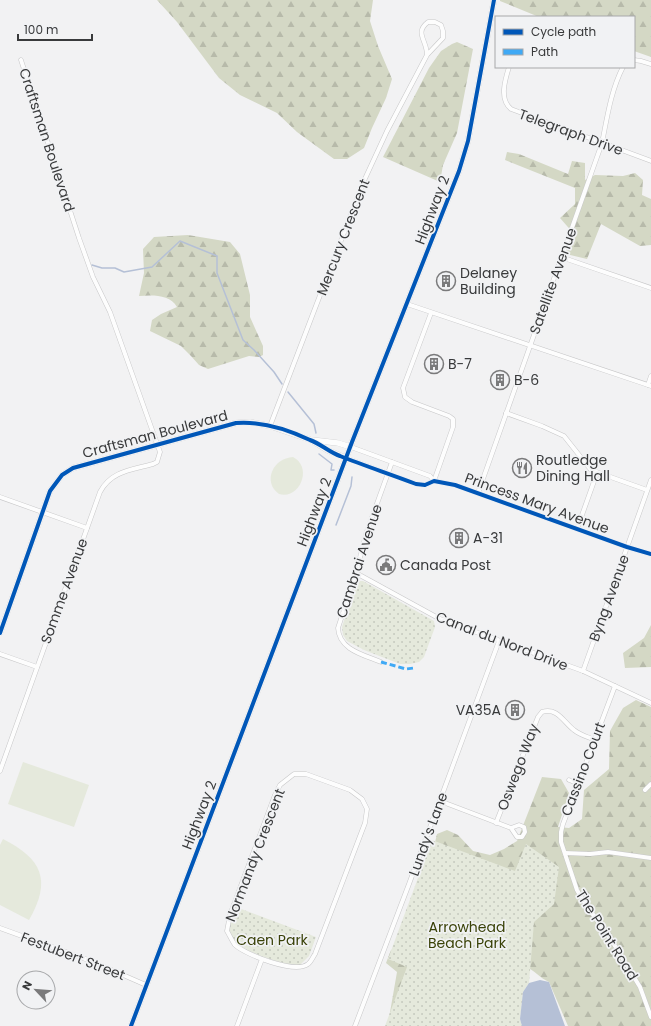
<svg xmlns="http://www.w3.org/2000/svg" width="651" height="1026" font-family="Poppins,sans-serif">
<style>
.grass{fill:#e5e9dc}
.forest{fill:url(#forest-firs)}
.park{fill:url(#park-dots)}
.water{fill:#b5c0d6}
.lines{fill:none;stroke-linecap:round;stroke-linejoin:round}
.stream{stroke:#b5c0d6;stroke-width:1.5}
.street-casing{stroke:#c7c7c8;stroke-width:5}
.secondary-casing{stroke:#c7c7c8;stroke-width:6}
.street{stroke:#fdfdfd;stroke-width:4}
.secondary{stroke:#fdfdfd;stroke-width:5.5}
.quiet{stroke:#3fa9f5;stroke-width:3;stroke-dasharray:6 3;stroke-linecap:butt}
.cycleway-casing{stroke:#f1f2f4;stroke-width:6}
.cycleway{stroke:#0057b8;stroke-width:4}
.labels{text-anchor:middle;stroke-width:3.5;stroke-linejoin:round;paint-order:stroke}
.street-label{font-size:14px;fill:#393a3b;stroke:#f1f2f4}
.poi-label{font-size:14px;fill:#393a3b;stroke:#f1f2f4;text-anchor:start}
.park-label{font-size:14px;fill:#3a4208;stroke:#f1f2f4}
</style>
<defs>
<pattern id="forest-firs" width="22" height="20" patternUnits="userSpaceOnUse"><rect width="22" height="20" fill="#d4d8c5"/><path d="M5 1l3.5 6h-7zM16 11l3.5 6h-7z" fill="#b7baaa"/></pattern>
<pattern id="park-dots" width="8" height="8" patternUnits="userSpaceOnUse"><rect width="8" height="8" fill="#e5e9dc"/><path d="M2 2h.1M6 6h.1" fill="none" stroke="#c5c9be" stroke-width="1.8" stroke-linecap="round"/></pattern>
</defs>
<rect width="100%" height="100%" fill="#f2f2f3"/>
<g class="grass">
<path d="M293,457C313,467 300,500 279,494C262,482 273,458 293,457Z"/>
<path d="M23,762L89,785L74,827L8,804Z"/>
<path d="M3,839C42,859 52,880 29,920L0,905V845Z"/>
</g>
<g class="forest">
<path d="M157,0H373L370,21L378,46L392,79L386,98L372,128L364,148L347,159H334L297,132L277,113L240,95L219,78L177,22Z"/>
<path d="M500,0H651V57L634,51V17H539L500,1Z"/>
<path d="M457,42L473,49L457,133L443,165L440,182L383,157L429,68L441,51L452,44Z"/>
<path d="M507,152L519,154L568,174L572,161L585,163V180L595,175L623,176L635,173L643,180L642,195L651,199V245L640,246L601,224L587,259L566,254L574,234L560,218L575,204V188L505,160Z"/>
<path d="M188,235L230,242L240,254L250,295V317L263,346V355L259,357L249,356L208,369L199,365L191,356L181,346L150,331L152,320L161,314L177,307C170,294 152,295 139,296L144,273L143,249L154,237Z"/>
<path d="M651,625V667L625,668L623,653L644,638Z"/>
<path d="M636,700L651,707V1026H568L549,982C540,978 534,970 525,966L389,1018L397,972L386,963L391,950L416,941L433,851L437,834L447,830L458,835L473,851L490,855L504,849L517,841L542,777L561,779L569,793L558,827L569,828L582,819L584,790L609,769L610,731L623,708Z"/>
</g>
<g class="park">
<path d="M358,581H363L434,621L435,627L424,657L419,662L410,664H400L364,650L347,641L343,635L342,627L355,585Z"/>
<path d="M432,840L515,871L526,844L559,867L554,904L534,922L529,983L523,992L520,1019L522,1026H385L407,967L388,959Z"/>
<path d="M236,907L316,937L309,956L299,966C286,966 247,952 237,944C233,941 230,938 229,934C227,925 233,915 236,907Z"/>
</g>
<path class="water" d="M540,980L549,982L565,1026H522L520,1019L523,992L529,983Z"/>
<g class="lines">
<g class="stream">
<path d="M92,265L102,268H115L124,272L152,267L180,241L217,256V273L243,340L254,350L274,372L282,384"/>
<path d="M288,392L314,424L316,433"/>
<path d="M319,454L332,464L331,470H334"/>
<path d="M336,525L351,486L352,477"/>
</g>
<g class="street-casing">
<g id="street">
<path d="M634,60L641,61L651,64"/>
<path d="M509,67C505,80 499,99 511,109L651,161"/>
<path d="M561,257L651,288"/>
<path d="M407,304L651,386"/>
<path d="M431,313L403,388L405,397L412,402L449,416L453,419V427L434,481"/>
<path d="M648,385L651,376"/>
<path d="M506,413L542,426L564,436L591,470L647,490"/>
<path d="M270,426L363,183L387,131L427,55L443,38V31L441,25L435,22H428C414,33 427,40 427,55"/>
<path d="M351,447L430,476L434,481"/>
<path d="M346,458L416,484L425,485L434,481L455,485L627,547L651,554"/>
<path d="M478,493L602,143C607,118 611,90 623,67"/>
<path d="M0,497L87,528"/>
<path d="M577,529L597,473"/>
<path d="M356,573L440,619L583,671L651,703"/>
<path d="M0,654L37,667"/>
<path d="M381,662C364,655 339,650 338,628L356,573L366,534L392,462"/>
<path d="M583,671L651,480"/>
<path d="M615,686L563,824L561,832V842L577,890L584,902L612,941L640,987L651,1017"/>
<path d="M0,771L100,492C111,471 131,470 153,464L157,462L160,452L110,312L93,277L79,238L21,60"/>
<path d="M294,774H306L350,790L362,799L367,809L365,823L315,954C313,957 311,962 308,964C295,974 246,955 235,945C232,941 230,936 227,931L230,915L275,795L280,785Z"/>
<path d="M569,780L577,783"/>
<path d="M645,790L651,784"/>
<path d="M440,801L511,828L517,837H522L525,832L524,827L519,825L511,828"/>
<path d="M496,823L538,717L542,712C558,707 564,723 574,730C580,735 588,737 595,740"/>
<path d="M565,853L590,854L608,852L651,858"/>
<path d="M0,928L91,961L146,985"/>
<path d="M237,1026L262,959"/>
<path d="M355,1026L409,884L499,641"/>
</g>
</g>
<g class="secondary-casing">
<g id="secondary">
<path d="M312,440L338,443L351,447"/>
<path d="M0,633L50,491L62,475L73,468L236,423L250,422L270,426L311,440L327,450L346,458"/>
<path d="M131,1026L352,442L459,171L468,141L494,0"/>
</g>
</g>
<use href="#street" class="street"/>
<use href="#secondary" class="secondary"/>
<path class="quiet" d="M381,662L406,669L414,668"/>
<g class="cycleway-casing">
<g id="cycleway">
<path d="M0,633L50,491L62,475L73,468L236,423C262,421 287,429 310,440C321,444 329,452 340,456C365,466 390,474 416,484L425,485L434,481L455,485L627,547L651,554"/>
<path d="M131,1026L352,442L459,171L468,141L494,0"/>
</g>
</g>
<use href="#cycleway" class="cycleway"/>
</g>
<defs>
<g id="building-ring" transform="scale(1)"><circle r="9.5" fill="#f1f2f4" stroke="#7a7a7b" stroke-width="1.5"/><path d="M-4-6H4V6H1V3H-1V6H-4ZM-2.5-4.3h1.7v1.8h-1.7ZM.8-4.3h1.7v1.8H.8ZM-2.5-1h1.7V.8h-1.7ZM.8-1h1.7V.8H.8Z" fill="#7a7a7b"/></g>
<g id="restaurant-ring" transform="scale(1)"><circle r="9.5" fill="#f1f2f4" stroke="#7a7a7b" stroke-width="1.5"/><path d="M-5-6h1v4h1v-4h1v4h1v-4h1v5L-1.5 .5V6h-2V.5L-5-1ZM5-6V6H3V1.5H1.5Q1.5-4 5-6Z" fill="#7a7a7b"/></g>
<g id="civic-ring" transform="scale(1)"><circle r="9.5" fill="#f1f2f4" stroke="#7a7a7b" stroke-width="1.5"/><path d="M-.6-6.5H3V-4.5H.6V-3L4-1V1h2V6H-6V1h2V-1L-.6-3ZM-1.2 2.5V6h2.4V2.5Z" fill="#7a7a7b"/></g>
</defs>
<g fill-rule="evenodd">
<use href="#building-ring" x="446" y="281"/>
<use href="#building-ring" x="434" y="364"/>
<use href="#building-ring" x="500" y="380"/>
<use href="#restaurant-ring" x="522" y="468"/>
<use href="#building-ring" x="459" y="538"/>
<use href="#civic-ring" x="386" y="565"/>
<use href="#building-ring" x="515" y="710"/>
</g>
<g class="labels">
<g class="street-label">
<text transform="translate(571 132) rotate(20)" y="5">Telegraph Drive</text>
<text transform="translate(47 140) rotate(72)" y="5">Craftsman Boulevard</text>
<text transform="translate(432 210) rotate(-69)" y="5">Highway 2</text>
<text transform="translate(343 237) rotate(-69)" y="5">Mercury Crescent</text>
<text transform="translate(553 281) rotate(-70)" y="5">Satellite Avenue</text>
<text transform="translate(155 434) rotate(-15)" y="5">Craftsman Boulevard</text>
<text transform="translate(537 503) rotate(20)" y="5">Princess Mary Avenue</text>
<text transform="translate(314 512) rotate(-69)" y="5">Highway 2</text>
<text transform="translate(359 561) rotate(-72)" y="5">Cambrai Avenue</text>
<text transform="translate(64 591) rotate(-70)" y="5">Somme Avenue</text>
<text transform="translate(609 598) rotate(-70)" y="5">Byng Avenue</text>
<text transform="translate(502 641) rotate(21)" y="5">Canal du Nord Drive</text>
<text transform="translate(518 767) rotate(-69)" y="5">Oswego Way</text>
<text transform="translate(583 769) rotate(-69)" y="5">Cassino Court</text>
<text transform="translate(199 815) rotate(-69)" y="5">Highway 2</text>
<text transform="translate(428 834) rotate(-70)" y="5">Lundy's Lane</text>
<text transform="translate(255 855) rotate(-69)" y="5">Normandy Crescent</text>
<text transform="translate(607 935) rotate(58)" y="5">The Point Road</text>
<text transform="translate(73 956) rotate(21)" y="5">Festubert Street</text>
</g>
<g class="poi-label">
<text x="460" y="278">Delaney<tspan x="460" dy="16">Building</tspan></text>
<text x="448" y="369">B-7</text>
<text x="514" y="385">B-6</text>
<text x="536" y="465">Routledge<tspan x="536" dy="16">Dining Hall</tspan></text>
<text x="473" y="543">A-31</text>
<text x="400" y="570">Canada Post</text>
<text x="501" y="715" text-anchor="end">VA35A</text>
</g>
<g class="park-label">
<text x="467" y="932">Arrowhead<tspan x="467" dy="16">Beach Park</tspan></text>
<text x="272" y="945">Caen Park</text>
</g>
</g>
<rect x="495" y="16" width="140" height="52" fill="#f1f2f4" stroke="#a7a8aa"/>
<rect x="503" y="29" width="20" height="6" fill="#0057b8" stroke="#a7a8aa"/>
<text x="531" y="36" font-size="12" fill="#393a3b">Cycle path</text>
<rect x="503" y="49" width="20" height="6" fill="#3fa9f5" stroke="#a7a8aa"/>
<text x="531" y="56" font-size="12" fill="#393a3b">Path</text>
<g transform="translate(36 990) rotate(296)"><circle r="19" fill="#f1f2f4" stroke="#a7a8aa"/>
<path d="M0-3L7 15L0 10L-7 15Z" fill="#7a7a7b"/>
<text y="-6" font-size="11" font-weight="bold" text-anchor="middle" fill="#393a3b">N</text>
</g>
<path d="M18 34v6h74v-6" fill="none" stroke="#393a3b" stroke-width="2"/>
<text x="24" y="34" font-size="12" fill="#393a3b" stroke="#f1f2f4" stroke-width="3" paint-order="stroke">100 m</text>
</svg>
